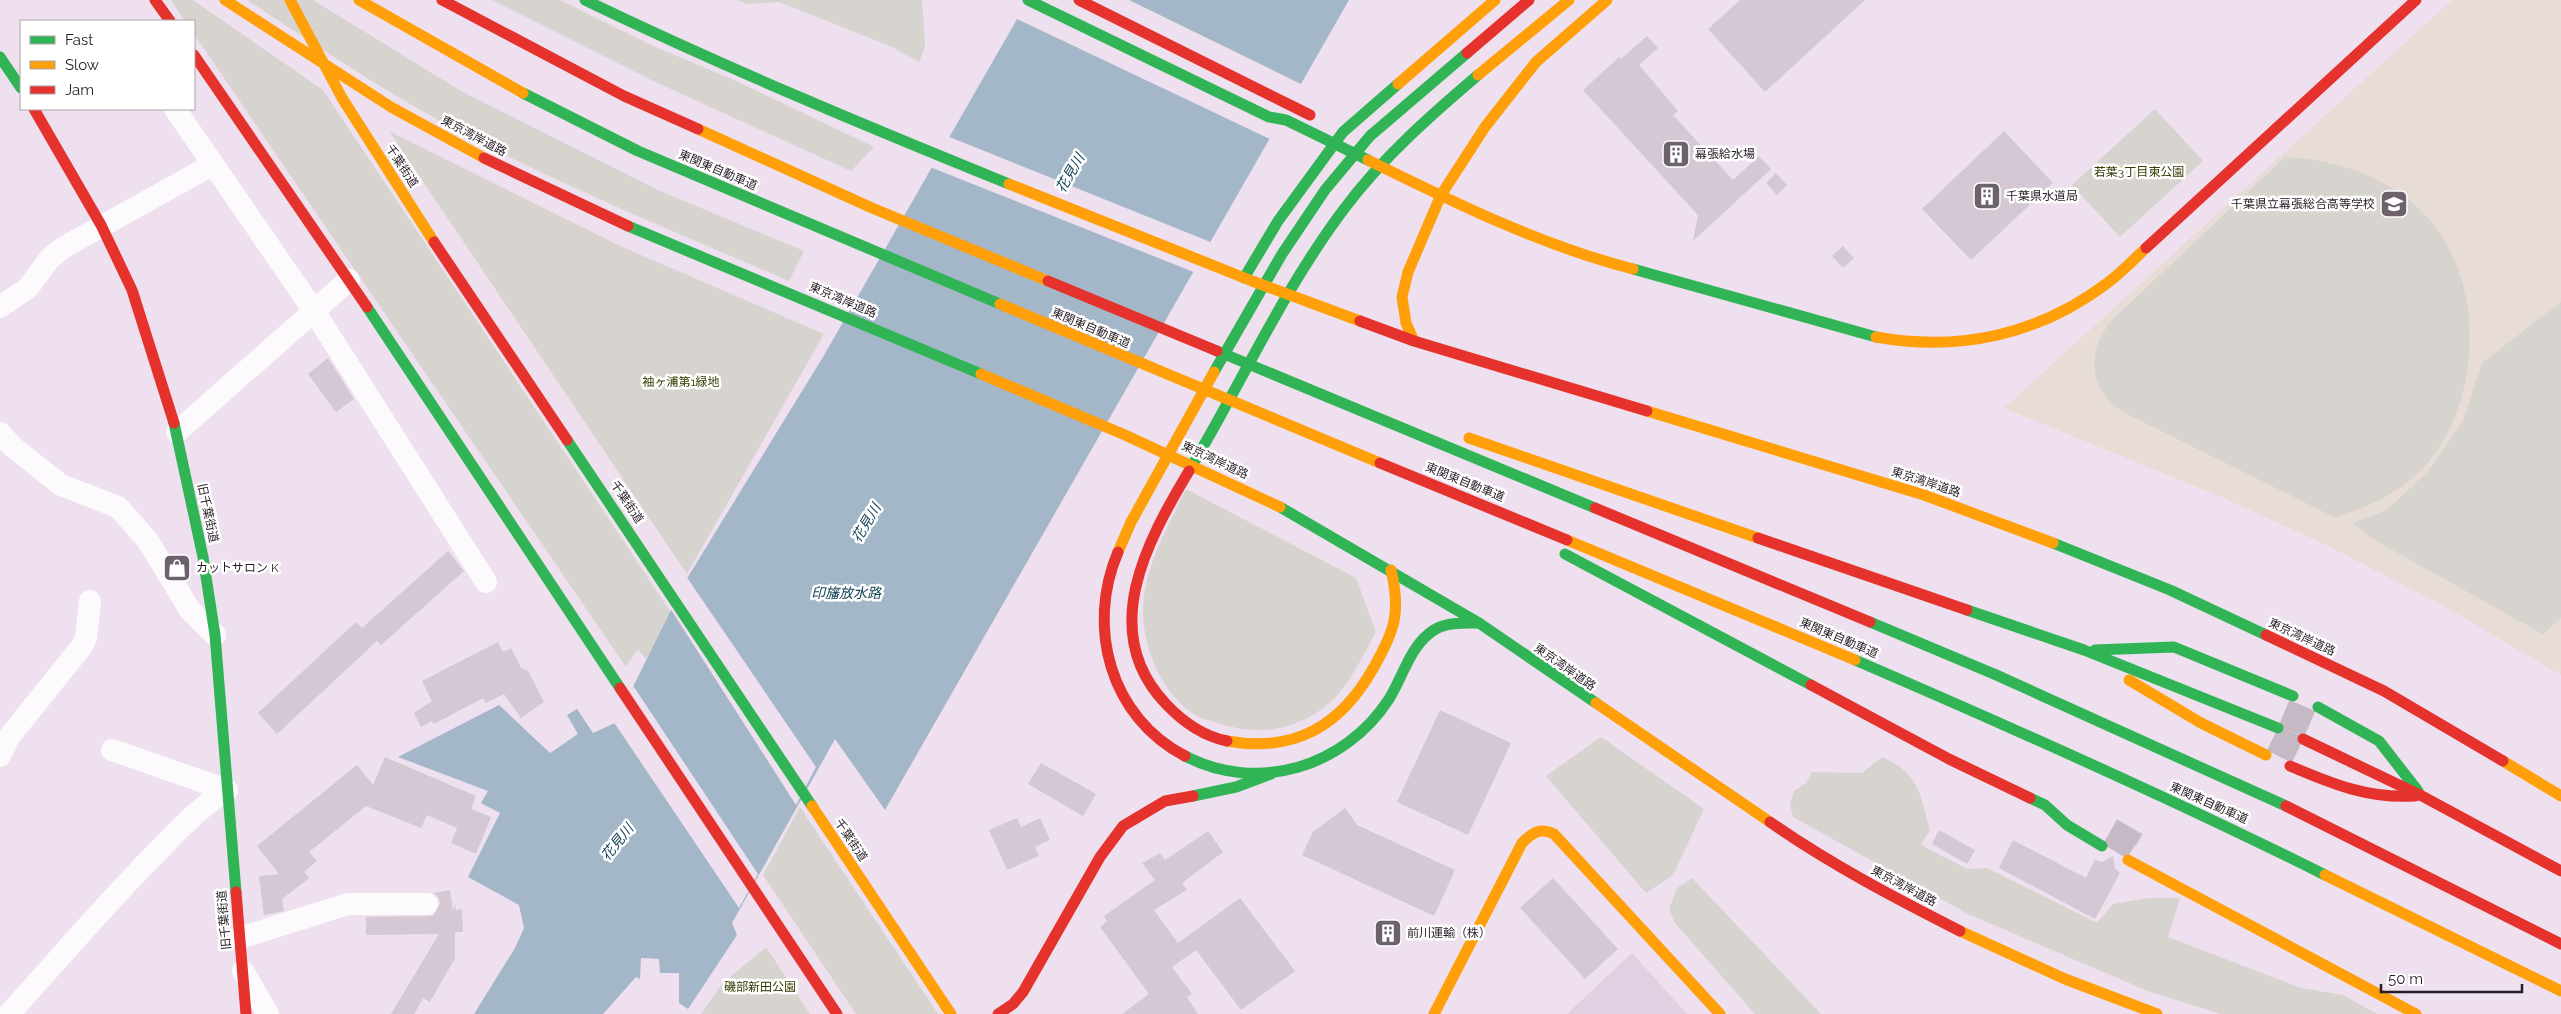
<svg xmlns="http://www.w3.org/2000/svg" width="2561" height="1014" font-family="Raleway,'Noto Sans JP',sans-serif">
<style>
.commercial{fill:#e0d1e2}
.education{fill:#e8dcd7}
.green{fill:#d7d3ce}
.water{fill:#a4b7c9}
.pier{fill:#eee0ee}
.building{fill:#d3c8d3}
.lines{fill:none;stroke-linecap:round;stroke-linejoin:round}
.highway-tunnel{stroke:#c6b9c6;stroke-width:28;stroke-dasharray:28 14;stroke-linecap:butt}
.street{stroke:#fcfafc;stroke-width:22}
.fast{stroke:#30b455;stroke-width:11}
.slow{stroke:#ff9f0a;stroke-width:11}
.jam{stroke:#e5322d;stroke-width:11}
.labels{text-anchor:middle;stroke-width:5;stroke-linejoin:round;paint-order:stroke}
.street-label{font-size:12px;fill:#261c26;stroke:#fff}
.poi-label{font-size:12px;fill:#261c26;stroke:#fff;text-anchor:start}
.park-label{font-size:12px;fill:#373c02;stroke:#fff}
.water-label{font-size:14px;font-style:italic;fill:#103e53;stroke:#fff}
</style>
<rect width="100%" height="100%" fill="#eee0ee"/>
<path class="commercial" d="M1632,953L1687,1014H1567Z"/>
<path class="education" d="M2452,0H2561V675L2437,602L2322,543L2219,496L2004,408Z"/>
<g class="green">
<path d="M171,0H193L323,90L672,614L646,659L638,649L626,667L194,34V21H185Z"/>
<path d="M247,0H313L461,91L660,191L804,251L789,281C685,236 580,193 479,142C398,101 323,50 247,0Z"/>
<path d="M492,0H560L653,46L732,79L874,147L851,171L651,80Z"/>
<path d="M737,0H922L925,47L919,62L890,46L779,2L747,4Z"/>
<path d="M2155,109L2203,161L2120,237L2072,185Z"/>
<path d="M389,131L620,246L824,334L687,574Z"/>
<path d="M2285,157C2332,159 2377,173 2414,204C2485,265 2486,389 2430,460C2407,489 2370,508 2334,517L2123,412C2088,388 2086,353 2111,321Z"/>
<path d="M2561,302V618L2543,634L2371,538L2352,523L2387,510L2428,471L2463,421L2482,363Z"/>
<path d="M1186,489L1356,578L1376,632C1360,660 1347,693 1319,711C1287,733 1251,735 1215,722C1209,720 1202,719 1197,716C1163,696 1144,651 1143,613C1143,568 1167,529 1186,489Z"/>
<path d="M1601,737L1704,809L1673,875L1646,893L1546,776Z"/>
<path d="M1882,757C1919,773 1920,794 1930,830L1921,845L1967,869L1987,868L2097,923L2113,904L2149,898H2180L2168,937L2301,988L2343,995L2377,1014H2221L2150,992L1968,914L1793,817L1790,804L1794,791L1806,783L1812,772L1862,773Z"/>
<path d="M800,807L938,1014H856L763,875Z"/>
<path d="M1692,878L1821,1014H1755L1675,923L1669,909L1677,888Z"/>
<path d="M766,947L810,1014H701L722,984Z"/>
</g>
<path class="water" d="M1028,0H1349L885,810L835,739L732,923L737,935L688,1009L679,1003V973H660L659,959L641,958L640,979L636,977L603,1014H474L515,948L524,928L519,905L468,877L500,813L481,803L488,791L398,757L499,705L550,753L578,734L567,715L577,709L593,733L615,723L686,580L823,357Z"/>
<g class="pier">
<path d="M1025,0H1129L1303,85L1272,140L1015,18Z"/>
<path d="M947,136L1213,243L1196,273L930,167Z"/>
<path d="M686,576L816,767L796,805L670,608Z"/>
<path d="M632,684L758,874L739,908L613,721Z"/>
</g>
<g class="building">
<path d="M1740,0H1865L1765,92L1708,29Z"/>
<path d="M1647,36L1658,48L1639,65L1678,111L1673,115L1733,180L1759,156L1771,169L1693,241L1698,215L1583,90L1619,57L1621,59Z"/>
<path d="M2004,131L2053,183L1971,260L1922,209Z"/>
<path d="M1776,173L1787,185L1777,195L1766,183Z"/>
<path d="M1843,246L1854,258L1843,268L1832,256Z"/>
<path d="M328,358L354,399L336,412L308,374Z"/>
<path d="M448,551L464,571L381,645L377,641L277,734L258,713L356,622L362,628Z"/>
<path d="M498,642L503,652L511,648L521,668L528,671L544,702L521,718L504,694L486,703L483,698L434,724L432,721L421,727L414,713L432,701L422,681Z"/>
<path d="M2303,708L2305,715L2311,721L2309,725L2301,724L2293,727L2291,719L2284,714L2286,710L2295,711Z"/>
<path d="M1440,710L1511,743L1468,835L1397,802Z"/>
<path d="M2288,740L2294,751L2281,753L2275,743Z"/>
<path d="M385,757L476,796L471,809L491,817L476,854L451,843L457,828L427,815L421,828L366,806L309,852L317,861L304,872L309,878L282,899L284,911L264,915L259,876L279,874L257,846L357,765L373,785Z"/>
<path d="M1041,763L1096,794L1083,816L1028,784Z"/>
<path d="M1345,808L1357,825L1455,870L1434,916L1302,855L1313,832Z"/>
<path d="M1017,818L1021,827L1040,818L1050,840L1035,847L1039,856L1007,870L989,830Z"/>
<path d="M2117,819L2143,834L2136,846L2127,844L2117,850L2116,839L2110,832Z"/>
<path d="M1939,830L1975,850L1967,864L1932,844Z"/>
<path d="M1208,831L1223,852L1182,883L1187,890L1154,910L1178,943L1240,898L1295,971L1241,1010L1196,950L1172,967L1192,994L1187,997L1198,1014H1122L1149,994L1100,927L1107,921L1104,916L1155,880L1142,863L1160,853L1165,860Z"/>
<path d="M2013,840L2086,878L2095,860L2102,862L2113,856L2115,868L2120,873L2095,919L1999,868Z"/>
<path d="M1553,878L1618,949L1585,979L1520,908Z"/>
<path d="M450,890L453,910L456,905V910L462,909L463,932H455V958L430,1002L423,998L414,1014H391L439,934L366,935V917L433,916L440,904L439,898L434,893Z"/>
<path d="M1384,919L1402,930L1393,948L1374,936Z"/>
</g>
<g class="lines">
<g class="highway-tunnel">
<path d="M2284,713L2310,724"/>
<path d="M2273,738L2298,750"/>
<path d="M2110,832L2135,847"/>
</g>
<g class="street">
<path d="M175,109L314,311L486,582"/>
<path d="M0,307L28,288L50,258L64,247L212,165"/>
<path d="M177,432L349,280"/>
<path d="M0,433L13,447L61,485L118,507L148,541L190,610L215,635"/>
<path d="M112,750L227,790"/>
<path d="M0,756L9,737L82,646L86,638L90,601"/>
<path d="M240,938L348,904H427"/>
<path d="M243,971L268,1014"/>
<path d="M9,1014C57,961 103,907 153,856C176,833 199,807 227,790"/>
</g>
<g class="fast">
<path d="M585,0C724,67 866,126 1009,184"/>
<path d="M1028,0L1269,117L1286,120L1368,160"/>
<path d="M0,57L21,88"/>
<path d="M523,93L638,151L1000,304"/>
<path d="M628,226L981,374"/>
<path d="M1633,269L1876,337"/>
<path d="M1244,278L1278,221L1343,132L1398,84"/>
<path d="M367,307L620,688"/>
<path d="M1217,351L1595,508"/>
<path d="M1214,372L1282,254L1325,190L1370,136L1467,53"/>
<path d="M174,423L203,557L215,635L236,892"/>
<path d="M567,440L812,806"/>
<path d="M1189,471C1241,384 1283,290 1344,209C1382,158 1430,116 1478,75"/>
<path d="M1280,507L1479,623L1596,703"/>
<path d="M2053,543L2170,590L2266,635"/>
<path d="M1565,554L1811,685"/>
<path d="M1967,610L2084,650L2278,728"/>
<path d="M1870,622L1994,674L2286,806"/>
<path d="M2095,650L2174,647L2293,696"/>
<path d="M1855,660C2013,728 2171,798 2325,875"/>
<path d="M2318,707L2379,741L2418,791"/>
<path d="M1185,756C1258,794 1345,767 1389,699C1403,677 1410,645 1434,630C1447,622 1464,623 1479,623"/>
<path d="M1193,796L1236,787L1271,774"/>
<path d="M2030,798L2045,805L2067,825L2102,846"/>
</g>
<g class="slow">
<path d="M225,0L391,107L484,158"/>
<path d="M290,0L342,98L434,242"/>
<path d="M359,0L523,93"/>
<path d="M1478,75L1569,0"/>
<path d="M1398,84L1495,0"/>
<path d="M698,129L872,208L1048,281"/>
<path d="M1368,160C1453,202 1540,245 1633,269"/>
<path d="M1009,184L1252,281L1360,321"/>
<path d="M1000,304L1380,463"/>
<path d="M1876,337C1959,352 2038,335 2106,284C2120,274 2133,260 2146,248"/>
<path d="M1414,341L1406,323L1402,297L1408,272L1441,195L1485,127L1536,62L1607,0"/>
<path d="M981,374L1125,435L1280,507"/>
<path d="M1647,411L1924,495L2053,543"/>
<path d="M1469,438L1758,538"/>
<path d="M1567,540L1855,660"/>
<path d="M1118,552L1131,522L1214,372"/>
<path d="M2129,680L2201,723L2266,755"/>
<path d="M1596,703L1770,822"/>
<path d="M1227,741C1295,753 1341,726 1374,667C1395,630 1401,612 1391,570"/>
<path d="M2503,761L2561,796"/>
<path d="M812,806L951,1014"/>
<path d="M2128,860L2416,1014"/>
<path d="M2325,875L2561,991"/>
<path d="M1960,931L2065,979L2157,1014"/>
<path d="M1434,1014L1522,843C1532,833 1540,827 1554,834L1720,1014"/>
</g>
<g class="jam">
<path d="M155,0L170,21"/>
<path d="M442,0L624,96L698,129"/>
<path d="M1079,0L1310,115"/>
<path d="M1467,53L1529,0"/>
<path d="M194,55L367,307"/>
<path d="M34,109L101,225L132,290L174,423"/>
<path d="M484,158L628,226"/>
<path d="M434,242L567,440"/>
<path d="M2146,248L2416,0"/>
<path d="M1048,281L1217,351"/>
<path d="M1360,321L1414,341L1647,411"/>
<path d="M1380,463L1567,540"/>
<path d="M1189,471C1147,541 1097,632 1166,704C1182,721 1203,736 1227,741"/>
<path d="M1595,508L1870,622"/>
<path d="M1758,538L1967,610"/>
<path d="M1118,552C1086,627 1110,717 1185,756"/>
<path d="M2266,635L2384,691L2503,761"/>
<path d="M1811,685L1949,759L2030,798"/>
<path d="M620,688L837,1014"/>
<path d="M2303,739L2422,796L2561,871"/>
<path d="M2290,766C2332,784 2369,799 2415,796"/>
<path d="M2286,806L2561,944"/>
<path d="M1770,822C1830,864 1895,898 1960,931"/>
<path d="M236,892L246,1014"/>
<path d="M998,1014L1013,1004L1023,992L1100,857L1123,826L1165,801L1193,796"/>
</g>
</g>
<defs>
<g id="building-square" transform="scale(1.4375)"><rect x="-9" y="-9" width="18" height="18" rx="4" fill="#6c616c" stroke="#fff"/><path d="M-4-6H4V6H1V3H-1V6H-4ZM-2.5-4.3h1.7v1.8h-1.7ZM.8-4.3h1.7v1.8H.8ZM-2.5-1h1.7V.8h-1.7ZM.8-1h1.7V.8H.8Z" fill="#fff"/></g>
<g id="school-square" transform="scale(1.4375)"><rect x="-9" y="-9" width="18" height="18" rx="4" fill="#6c616c" stroke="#fff"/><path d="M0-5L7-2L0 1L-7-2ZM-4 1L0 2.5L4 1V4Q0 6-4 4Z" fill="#fff"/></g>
<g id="shop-square" transform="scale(1.4375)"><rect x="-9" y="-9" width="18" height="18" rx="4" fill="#6c616c" stroke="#fff"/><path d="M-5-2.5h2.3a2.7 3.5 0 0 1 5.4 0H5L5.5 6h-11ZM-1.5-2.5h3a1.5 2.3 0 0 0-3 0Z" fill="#fff"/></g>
</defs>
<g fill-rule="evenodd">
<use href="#building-square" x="1676" y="154"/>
<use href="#building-square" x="1987" y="196"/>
<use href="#school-square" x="2394" y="204"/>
<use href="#shop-square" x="177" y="568"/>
<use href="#building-square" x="1388" y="933"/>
</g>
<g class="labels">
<g class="street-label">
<text transform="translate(474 136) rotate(28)" y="4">東京湾岸道路</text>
<text transform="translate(402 166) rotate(57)" y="4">千葉街道</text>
<text transform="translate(718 170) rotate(23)" y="4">東関東自動車道</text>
<text transform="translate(843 300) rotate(23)" y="4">東京湾岸道路</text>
<text transform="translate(1091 328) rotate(23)" y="4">東関東自動車道</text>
<text transform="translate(1215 460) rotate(25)" y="4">東京湾岸道路</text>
<text transform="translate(1465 482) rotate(22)" y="4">東関東自動車道</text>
<text transform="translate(1926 482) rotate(18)" y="4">東京湾岸道路</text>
<text transform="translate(627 502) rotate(56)" y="4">千葉街道</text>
<text transform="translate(208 513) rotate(78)" y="4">旧千葉街道</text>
<text transform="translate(2302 637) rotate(25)" y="4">東京湾岸道路</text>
<text transform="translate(1839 638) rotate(23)" y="4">東関東自動車道</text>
<text transform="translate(1565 667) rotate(35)" y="4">東京湾岸道路</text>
<text transform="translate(2209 803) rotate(24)" y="4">東関東自動車道</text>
<text transform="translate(851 840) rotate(56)" y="4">千葉街道</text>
<text transform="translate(1904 886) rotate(28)" y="4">東京湾岸道路</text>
<text transform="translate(224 920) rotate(-95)" y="4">旧千葉街道</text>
</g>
<g class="poi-label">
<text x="1695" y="158">幕張給水場</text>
<text x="2006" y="200">千葉県水道局</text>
<text x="2375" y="208" text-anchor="end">千葉県立幕張総合高等学校</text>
<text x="196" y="572">カットサロン K</text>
<text x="1407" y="937">前川運輸（株）</text>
</g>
<g class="park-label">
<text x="2139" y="176">若葉3丁目東公園</text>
<text x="681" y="386">袖ヶ浦第1緑地</text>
<text x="760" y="991">磯部新田公園</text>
</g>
<g class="water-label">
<text transform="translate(1070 173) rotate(-60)" y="5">花見川</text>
<text transform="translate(866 523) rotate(-59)" y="5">花見川</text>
<text x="846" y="598">印旛放水路</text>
<text transform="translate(617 842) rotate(-51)" y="5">花見川</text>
</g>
</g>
<rect x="20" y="20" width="175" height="90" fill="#ffffff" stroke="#a8a4a8"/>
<rect x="30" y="36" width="25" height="8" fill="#30b455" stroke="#a8a4a8"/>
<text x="65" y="45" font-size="15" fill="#261c26">Fast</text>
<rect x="30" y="61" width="25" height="8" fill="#ff9f0a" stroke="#a8a4a8"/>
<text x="65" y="70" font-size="15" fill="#261c26">Slow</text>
<rect x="30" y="86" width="25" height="8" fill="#e5322d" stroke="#a8a4a8"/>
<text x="65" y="95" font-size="15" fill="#261c26">Jam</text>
<path d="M2381 984v8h141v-8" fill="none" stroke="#261c26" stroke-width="2.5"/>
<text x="2388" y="984" font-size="15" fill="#261c26" stroke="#ffffff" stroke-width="4" paint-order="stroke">50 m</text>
</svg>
